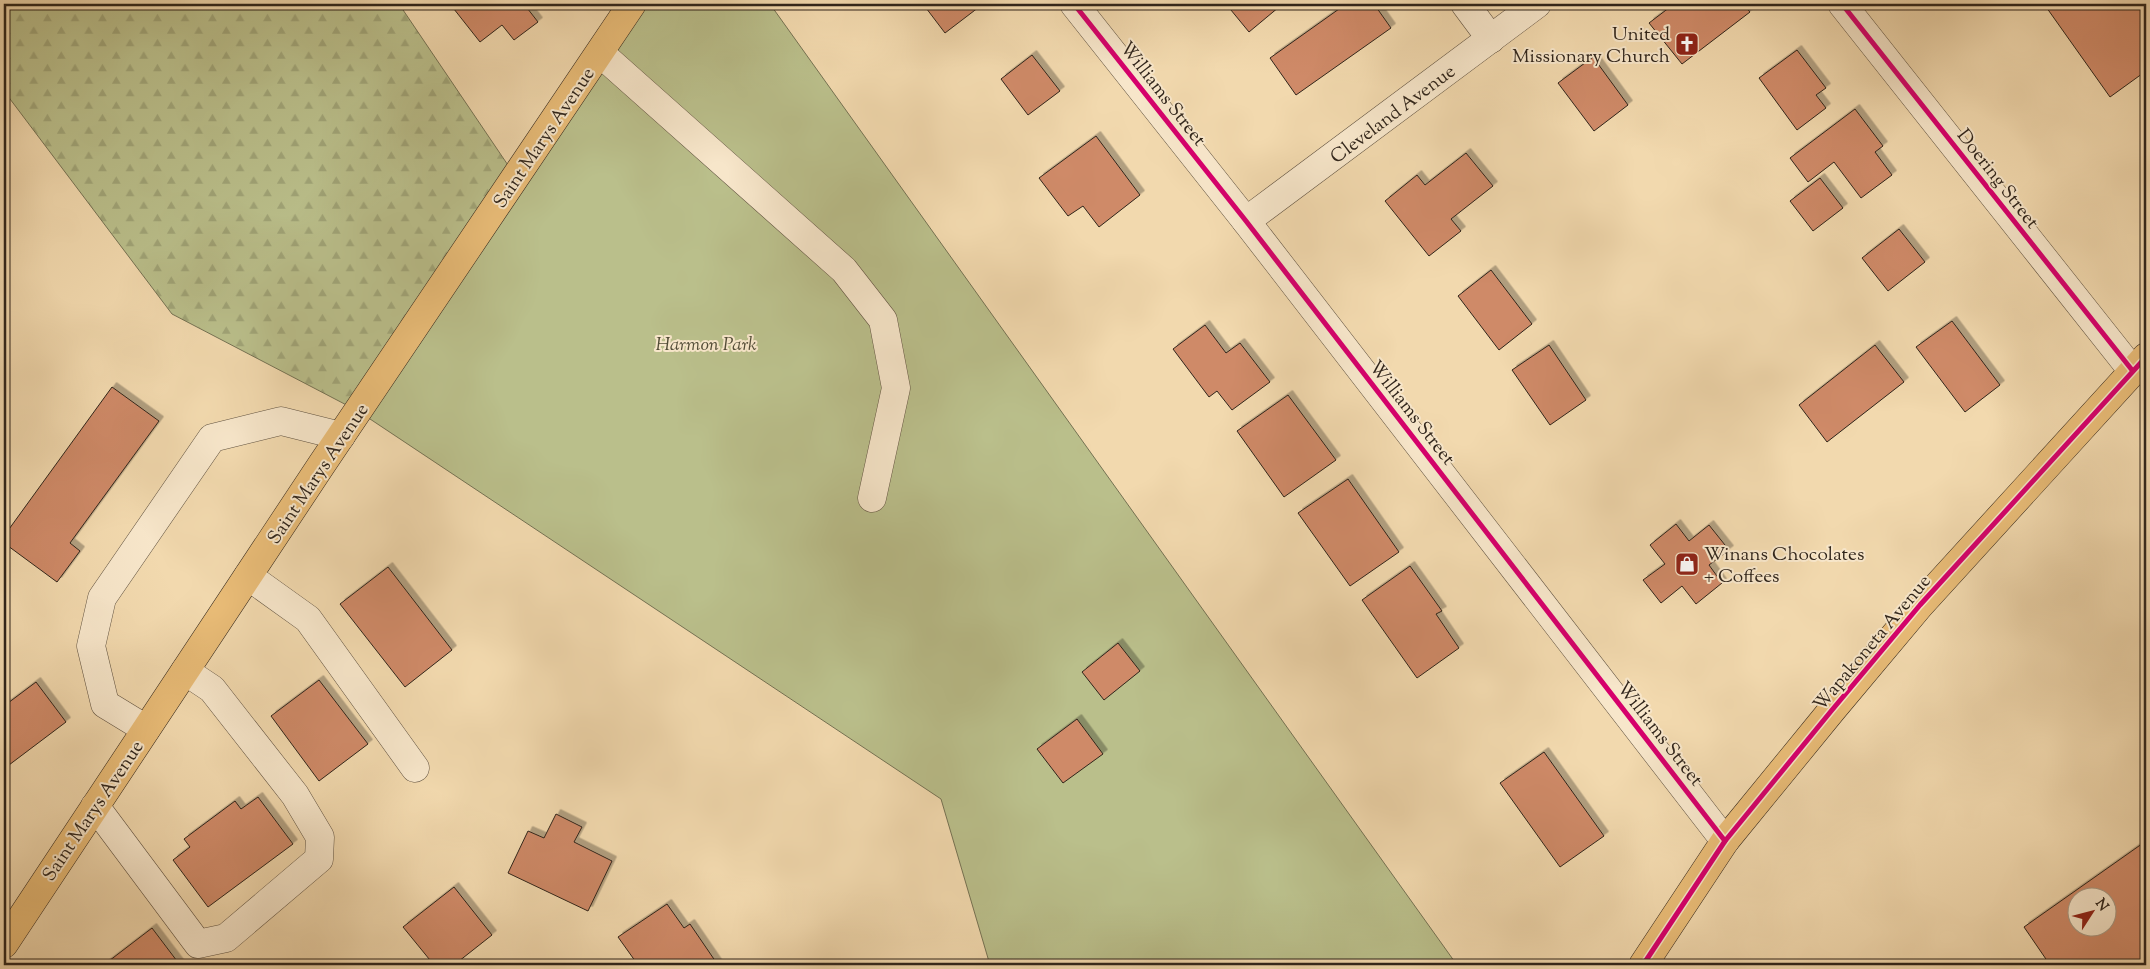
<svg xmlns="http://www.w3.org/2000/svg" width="2150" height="969" font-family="'Sorts Mill Goudy',serif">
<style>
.forest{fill:url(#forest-firs);stroke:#757253}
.green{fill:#babf8b;stroke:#757253}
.building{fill:#cf8a67;stroke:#30251b;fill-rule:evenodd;filter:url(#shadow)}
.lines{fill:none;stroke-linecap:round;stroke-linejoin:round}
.minor-casing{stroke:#605240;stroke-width:29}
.major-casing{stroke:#30251b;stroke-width:29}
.minor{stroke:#f7e6ca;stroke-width:28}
.major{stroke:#e9bc77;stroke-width:28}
.cycleway-casing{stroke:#f7e6ca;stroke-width:8}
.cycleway{stroke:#d6006c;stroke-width:5}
.labels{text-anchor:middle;stroke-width:4;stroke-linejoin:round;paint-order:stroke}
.poi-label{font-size:19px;fill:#30251b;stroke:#f7e6ca;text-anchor:end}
.street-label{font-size:19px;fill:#30251b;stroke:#f7e6ca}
.park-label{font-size:19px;font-style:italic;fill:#524c37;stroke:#f7e6ca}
</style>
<defs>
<pattern id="forest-firs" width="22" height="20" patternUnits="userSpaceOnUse" patternTransform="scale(1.25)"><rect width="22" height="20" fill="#babf8b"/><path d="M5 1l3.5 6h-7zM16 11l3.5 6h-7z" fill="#a0a477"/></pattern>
<filter id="shadow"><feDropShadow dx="4.5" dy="-4.5" stdDeviation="0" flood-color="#0004"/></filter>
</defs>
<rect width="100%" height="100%" fill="#f2d9ae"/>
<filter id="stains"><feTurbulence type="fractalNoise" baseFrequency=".004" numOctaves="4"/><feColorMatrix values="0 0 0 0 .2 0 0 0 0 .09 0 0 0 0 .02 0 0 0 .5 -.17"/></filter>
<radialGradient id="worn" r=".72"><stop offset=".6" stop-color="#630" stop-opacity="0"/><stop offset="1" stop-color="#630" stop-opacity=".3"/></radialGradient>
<path class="forest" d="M4,4H399L516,177L358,411L172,314L4,91Z"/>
<path class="green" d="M632,4H770L1457,965H990L941,799L358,411Z"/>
<g class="building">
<path d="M450,4H524L538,22L514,40L502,25L480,42Z"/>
<path d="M923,4H983L945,33Z"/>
<path d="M1226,4H1277L1279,7L1249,32Z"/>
<path d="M1346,4H1374L1391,28L1296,95L1270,58Z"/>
<path d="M1674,4H1743L1750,12L1682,64L1649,23Z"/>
<path d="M2044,4H2146V71L2110,97Z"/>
<path d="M1797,50L1826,88L1816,95L1826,108L1797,130L1759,78Z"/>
<path d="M1032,55L1060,91L1028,115L1001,79Z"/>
<path d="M1593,57L1628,105L1594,131L1558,83Z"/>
<path d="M1855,109L1883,146L1875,152L1892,175L1861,198L1834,162L1808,182L1790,158Z"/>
<path d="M1096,136L1140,195L1099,227L1083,206L1068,216L1039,178Z"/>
<path d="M1466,153L1493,186L1451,219L1461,231L1429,256L1385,201L1417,175L1425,185Z"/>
<path d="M1820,178L1843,208L1813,231L1790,201Z"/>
<path d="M1899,229L1925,262L1888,291L1862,258Z"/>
<path d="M1491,270L1532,324L1499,350L1458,296Z"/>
<path d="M1952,321L2000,385L1965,412L1916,347Z"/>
<path d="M1205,325L1226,353L1240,343L1270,382L1232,410L1217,391L1209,397L1173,349Z"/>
<path d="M1549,345L1586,400L1550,425L1512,370Z"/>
<path d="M1875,345L1904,382L1827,442L1799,405Z"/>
<path d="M112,387L159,421L70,543L80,551L57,582L4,543V536Z"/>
<path d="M1288,395L1336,460L1284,497L1237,431Z"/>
<path d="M1348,479L1399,552L1350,586L1298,513Z"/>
<path d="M1676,524L1689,541L1709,525L1729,550L1709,565L1722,583L1696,604L1682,586L1661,603L1643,580L1665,564L1650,545Z"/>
<path d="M1410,566L1442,611L1436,614L1459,648L1417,678L1362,600Z"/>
<path d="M388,567L452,650L405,687L340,604Z"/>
<path d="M1118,643L1140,671L1104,700L1082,672Z"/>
<path d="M319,680L368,744L319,781L271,716Z"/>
<path d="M36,682L66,722L5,768L4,766V706Z"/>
<path d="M1077,719L1103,754L1063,783L1037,749Z"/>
<path d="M1544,752L1604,836L1560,867L1500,783Z"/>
<path d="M258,797L293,844L208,907L173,860L190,847L184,839L235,801L241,809Z"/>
<path d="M556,814L582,827L574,842L612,861L588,911L508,873L528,831L544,838Z"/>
<path d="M2146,841V965H2050L2024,927ZM2078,896H2108V926H2078Z"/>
<path d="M454,887L492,935L454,965H434L403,927Z"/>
<path d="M667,904L684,928L690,924L718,965H638L618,937Z"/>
<path d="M152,928L180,965H106L105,964Z"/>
</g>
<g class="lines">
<g class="minor-casing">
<g id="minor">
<path d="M1074,4L1246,221L1725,841"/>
<path d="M1465,4L1491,39"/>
<path d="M1842,4L2132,370"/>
<path d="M600,53L844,270L883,320L896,388L872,498"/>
<path d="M1246,221L1537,4"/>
<path d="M248,576L308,619L415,768"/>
<path d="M146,729L105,704L91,646L102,598L212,438L281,421L341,436"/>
<path d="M95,806L198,944L226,938L319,859L320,837L295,795L212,689L185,671"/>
</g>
</g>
<g class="major-casing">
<g id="major">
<path d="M4,944L322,464L632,4"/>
<path d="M1643,965L1725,841L1832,710L1920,605L2146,357"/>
</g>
</g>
<use href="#minor" class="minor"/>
<use href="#major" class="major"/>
<g class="cycleway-casing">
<g id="cycleway">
<path d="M1074,4L1246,221L1725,841"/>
<path d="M1842,4L2132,370"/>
<path d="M1643,965L1725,841L1832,710L1920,605L2146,357"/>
</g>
</g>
<use href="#cycleway" class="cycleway"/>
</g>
<defs>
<g id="church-square" transform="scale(1.25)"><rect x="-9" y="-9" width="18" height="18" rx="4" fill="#8f2418" stroke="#f7e6ca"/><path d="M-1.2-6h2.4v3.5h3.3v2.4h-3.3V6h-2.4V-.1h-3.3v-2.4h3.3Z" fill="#fff"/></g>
<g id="shop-square" transform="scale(1.25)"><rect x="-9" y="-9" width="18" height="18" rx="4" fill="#8f2418" stroke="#f7e6ca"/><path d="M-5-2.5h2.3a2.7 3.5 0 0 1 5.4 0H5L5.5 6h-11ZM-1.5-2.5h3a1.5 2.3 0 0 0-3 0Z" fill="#fff"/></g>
</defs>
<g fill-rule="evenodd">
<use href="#church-square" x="1687" y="44"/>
<use href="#shop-square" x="1687" y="564"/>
</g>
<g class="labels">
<g class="poi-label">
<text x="1670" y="40">United<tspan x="1670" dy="22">Missionary Church</tspan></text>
<text x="1704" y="560" text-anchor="start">Winans Chocolates<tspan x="1704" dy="22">+ Coffees</tspan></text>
</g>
<g class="street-label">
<text transform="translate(1164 93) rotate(52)" y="7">Williams Street</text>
<text transform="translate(1392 113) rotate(-37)" y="7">Cleveland Avenue</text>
<text transform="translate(543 137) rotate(-56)" y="7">Saint Marys Avenue</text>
<text transform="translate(1999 178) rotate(52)" y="7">Doering Street</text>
<text transform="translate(1413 412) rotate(52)" y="7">Williams Street</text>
<text transform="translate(317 473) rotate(-56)" y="7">Saint Marys Avenue</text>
<text transform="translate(1871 642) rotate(-50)" y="7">Wapakoneta Avenue</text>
<text transform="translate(1661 733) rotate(52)" y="7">Williams Street</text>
<text transform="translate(92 810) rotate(-56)" y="7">Saint Marys Avenue</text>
</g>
<g class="park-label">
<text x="706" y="350">Harmon Park</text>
</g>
</g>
<rect width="2150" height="969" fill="none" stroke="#f2d9ae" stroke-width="20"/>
<rect x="5" y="5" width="2140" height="959" fill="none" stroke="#30251b" stroke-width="2.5"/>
<rect x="10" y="10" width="2130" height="949" fill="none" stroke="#30251b"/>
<g transform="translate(2092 912) rotate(54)"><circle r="24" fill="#f7e6ca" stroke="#a79984"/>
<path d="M0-4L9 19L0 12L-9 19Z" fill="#8f2418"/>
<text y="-8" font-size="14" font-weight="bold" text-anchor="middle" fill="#30251b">N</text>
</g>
<rect width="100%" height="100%" filter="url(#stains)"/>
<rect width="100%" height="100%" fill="url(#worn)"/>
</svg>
